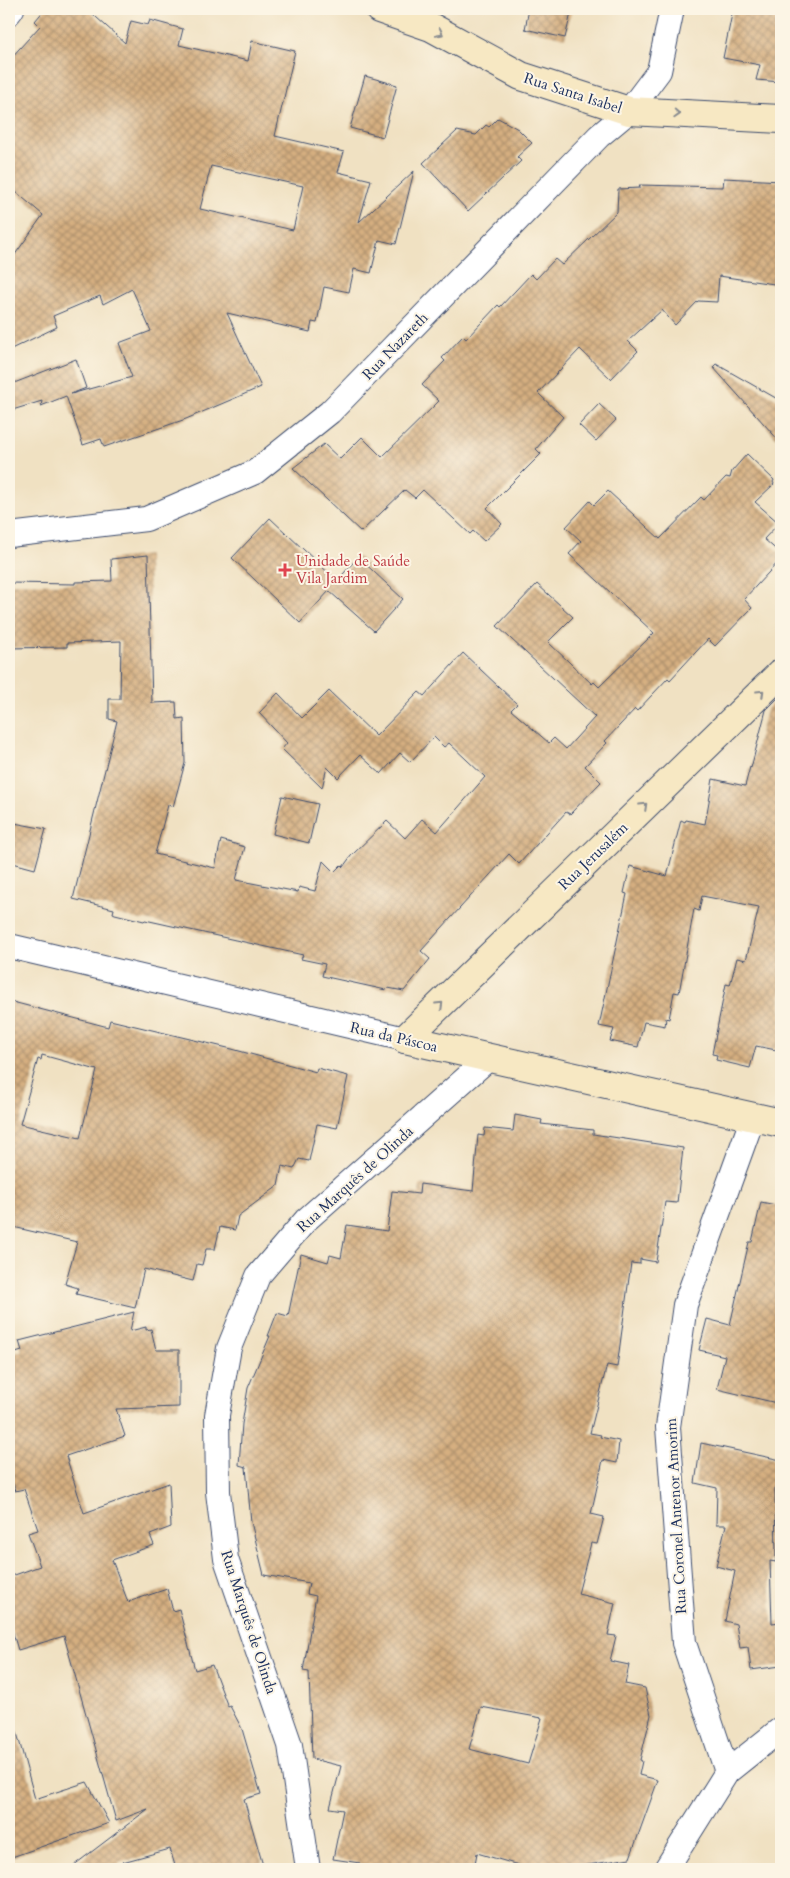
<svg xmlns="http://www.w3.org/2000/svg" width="790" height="1878" font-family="Cardo,serif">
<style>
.building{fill:url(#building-cross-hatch);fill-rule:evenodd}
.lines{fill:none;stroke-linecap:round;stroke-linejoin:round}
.street-casing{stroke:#3b4a6d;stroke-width:26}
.secondary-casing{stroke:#3b4a6d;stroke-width:30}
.street{stroke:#fff;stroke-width:24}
.secondary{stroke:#f7e8c3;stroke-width:28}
.oneway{stroke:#898c90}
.health-dot{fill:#e0444e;stroke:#fcf5e5;stroke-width:2}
.labels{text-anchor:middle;stroke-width:4;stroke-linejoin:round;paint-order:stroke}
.street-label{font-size:15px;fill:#1b2f5e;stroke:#fcf5e5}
.health-label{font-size:15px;fill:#be3a42;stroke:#fcf5e5;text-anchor:start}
</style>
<defs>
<pattern id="building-cross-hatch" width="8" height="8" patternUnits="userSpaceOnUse" patternTransform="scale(1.25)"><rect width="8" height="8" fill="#d5af80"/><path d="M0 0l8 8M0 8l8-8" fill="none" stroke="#ac8f6c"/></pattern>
</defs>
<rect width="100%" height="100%" fill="#fcf5e5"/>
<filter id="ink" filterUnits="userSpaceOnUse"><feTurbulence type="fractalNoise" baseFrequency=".02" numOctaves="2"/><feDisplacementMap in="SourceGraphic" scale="10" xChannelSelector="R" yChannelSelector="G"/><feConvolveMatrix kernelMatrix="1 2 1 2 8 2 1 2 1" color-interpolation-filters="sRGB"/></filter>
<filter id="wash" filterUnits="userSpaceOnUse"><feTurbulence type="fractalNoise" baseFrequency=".0096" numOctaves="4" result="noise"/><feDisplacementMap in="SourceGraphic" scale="20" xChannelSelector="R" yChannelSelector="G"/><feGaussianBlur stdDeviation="1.12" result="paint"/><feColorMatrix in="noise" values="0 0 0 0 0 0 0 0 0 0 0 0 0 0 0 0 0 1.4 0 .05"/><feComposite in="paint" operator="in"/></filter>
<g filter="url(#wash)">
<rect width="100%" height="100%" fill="#f0e1c2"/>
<g id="blocks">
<g class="building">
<path d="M45,9H87L125,43L131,21L148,25L150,20L183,29L179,45L248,61L252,41L295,51L275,136L344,152L338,172L371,180L359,222L414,171L396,244L379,240L371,273L354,269L349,292L324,287L317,323L312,322L310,332L227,313L261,387L186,419L104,447L101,439L83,445L66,396L41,406L42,401L9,411V385L76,359L86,388L71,394L132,377L119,343L151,331L132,289L103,304L100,296L53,316L57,327L9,350V263L43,215L9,186V60L40,26L35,21ZM211,166L303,186L293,230L200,209Z"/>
<path d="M529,9H572L565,38L525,29Z"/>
<path d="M733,9H779L778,13H781V82L756,80L760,65L723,58Z"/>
<path d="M365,76L397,85L383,137L350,128Z"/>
<path d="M498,118L518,129L532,143L517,157L521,161L468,211L423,163L457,131L476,135L486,125L489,127Z"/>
<path d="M724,178L781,181V285L719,276L717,302L698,301L675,325L662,310L628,341L638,351L611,379L580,349L538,393L563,417L536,449L541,454L487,508L502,524L484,541L473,531L470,534L423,490L415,498L405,490L361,532L293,468L324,444L340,459L362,437L382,457L439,401L422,385L445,361L442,358L463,336L466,339L498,305L500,307L531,274L536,279L555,259L562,265L617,212L618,189L640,188L639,185L723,187Z"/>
<path d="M716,364L781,401V443L713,367Z"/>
<path d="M599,404L616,420L596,441L579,425Z"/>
<path d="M747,454L774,480L773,482L774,484L755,502L779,523L764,539L781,554V559L744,599L752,608L715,646L708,639L670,680L668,678L637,711L635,709L605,741L607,743L585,766L601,782L570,814L566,812L519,864L509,854L421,951L430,959L404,991L388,988L386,990L322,976L325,964L301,959L303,955L145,920L144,921L115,914L113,913L114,909L73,899L117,721L109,719V699H120L121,641L67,643V647L9,648V583L75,584V582L112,581L111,559L148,555L152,703L176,702L177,719L184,718L185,763L173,807L168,805L155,854L215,868L221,840L245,847L236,880L298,892L299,887L315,891L323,861L334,872L341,865L343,867L351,856L387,821L405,838L422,819L437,832L485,777L449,743L444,747L434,737L410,762L400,753L381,774L360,755L338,778L327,767L322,788L282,749L287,743L259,713L278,693L302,718L329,691L376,736L419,692L424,696L463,653L517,704L511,710L549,743L554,738L566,749L595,717L497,626L537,584L573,617L548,642L592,684L594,682L599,687L654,633L569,554L581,541L566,527L590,501L594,505L608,491L660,539L701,497L704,500L726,477L730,478L732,471Z"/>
<path d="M270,518L337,581L358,557L403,599L374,631L329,591L300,623L232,558Z"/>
<path d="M781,695V1051L756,1046L750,1068L716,1060L717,1055L712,1054L726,984L730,985L737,958L746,960L759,907L702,896L699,911L694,909L679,993L674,992L669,1019L666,1018L665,1026L644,1022L638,1047L610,1041L614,1029L599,1026L627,894L624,893L630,866L667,876L681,820L685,822L686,820L705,824L713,779L745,786L750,767L751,768L766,710Z"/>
<path d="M282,796L318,804L309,843L273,834Z"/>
<path d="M9,822L46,829L35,869L9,862Z"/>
<path d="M9,1001L108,1027L110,1020L232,1049L316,1072L317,1068L348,1076L337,1128L317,1124L309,1161L299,1159L294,1169L282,1166L278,1186L238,1216L235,1230L220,1227L215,1249H206L202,1265L197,1264L193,1281L144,1269L135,1308L76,1294L78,1288L65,1284L77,1242L9,1226ZM42,1055L97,1070L80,1138L20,1124L38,1059L41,1060Z"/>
<path d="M515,1115L542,1120L541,1124L593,1130V1134L683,1148L677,1203L665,1202L656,1262L640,1259V1264L631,1263L617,1367L607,1365L590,1433L601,1435L600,1437L619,1441L617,1463L603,1460L591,1514L604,1517L597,1544L591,1543L578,1594L615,1603L608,1635L616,1636L610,1661L629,1665L625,1684L645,1688L651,1715L640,1760L642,1761L639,1775L658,1780L630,1858L564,1869H532L477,1853L474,1869H359L360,1863L333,1859L343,1810L330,1808L341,1766L312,1759L309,1672L303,1671L316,1596L307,1594L309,1583L264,1575L251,1522L246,1467L239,1465L242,1424L248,1388L270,1336H268L277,1313L288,1316L301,1254L328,1262L330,1255L341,1258L347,1225L387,1231L392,1191L419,1194L420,1184L473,1191L478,1135L484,1136L485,1128L513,1131ZM481,1707L542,1718L528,1764L469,1749Z"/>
<path d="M761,1202L781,1206V1404L717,1389L725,1356L699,1350L707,1319L730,1325L749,1242H752Z"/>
<path d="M134,1312L130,1331L146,1327V1330L151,1329L156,1350H179V1407L116,1409L125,1436L66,1456L84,1513L169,1483L171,1527L150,1535L154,1545L112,1560L128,1602L167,1589L173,1611L179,1609L195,1670L212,1665L228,1707L230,1706L242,1729L261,1794L244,1799L264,1869H176L170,1849L119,1863L121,1869H69L148,1809L116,1821L64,1636L18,1650L12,1630L9,1626V1577L40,1566L28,1533L38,1530L24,1489L15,1491L9,1471V1355L22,1351L19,1341Z"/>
<path d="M701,1443L781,1460V1487L775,1486L776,1562L770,1561L772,1623L781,1622V1666L751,1670L748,1647L740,1648L736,1624L725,1621L735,1571L716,1566L726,1525H716L717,1488L695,1483Z"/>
<path d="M16,1729L35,1799L87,1782L109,1823L9,1858V1730Z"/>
</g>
</g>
</g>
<g filter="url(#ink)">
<use href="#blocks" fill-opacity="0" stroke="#3b4a6d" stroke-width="1"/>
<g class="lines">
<g class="street-casing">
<g id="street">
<path d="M9,13L12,9"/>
<path d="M9,535L146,519L255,472L330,412L599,136L629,111L659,71L672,9"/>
<path d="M9,946L405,1039"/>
<path d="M727,1772L684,1643L668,1427L685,1305L753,1117"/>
<path d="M308,1869L290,1745L226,1559L218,1492L217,1415L229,1348L258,1276L306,1220L489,1058"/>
<path d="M666,1869L727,1772L781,1729"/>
</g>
</g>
<g class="secondary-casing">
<g id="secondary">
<path d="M379,9L431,27L521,76L629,111L781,119"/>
<path d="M405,1039L781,673"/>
<path d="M405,1039L781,1123"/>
</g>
</g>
<use href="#street" class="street"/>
<use href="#secondary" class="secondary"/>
</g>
<defs><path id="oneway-chevron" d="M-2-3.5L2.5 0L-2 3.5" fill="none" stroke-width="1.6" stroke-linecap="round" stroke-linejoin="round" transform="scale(1.25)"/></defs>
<g class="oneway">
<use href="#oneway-chevron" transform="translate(440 33) rotate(28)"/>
<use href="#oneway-chevron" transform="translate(677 114) rotate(3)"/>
<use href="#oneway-chevron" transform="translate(761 693) rotate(-44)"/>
<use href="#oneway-chevron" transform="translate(644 806) rotate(-44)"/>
<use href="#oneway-chevron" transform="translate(440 1005) rotate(-44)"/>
</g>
</g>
<path class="health-dot" d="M282.5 562.5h5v5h5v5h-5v5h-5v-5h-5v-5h5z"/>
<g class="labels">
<g class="street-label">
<text transform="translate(573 93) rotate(18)" y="5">Rua Santa Isabel</text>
<text transform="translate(395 346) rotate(-46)" y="5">Rua Nazareth</text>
<text transform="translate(593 856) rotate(-44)" y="5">Rua Jerusalém</text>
<text transform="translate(394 1037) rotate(13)" y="5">Rua da Páscoa</text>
<text transform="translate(355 1179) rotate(-42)" y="5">Rua Marquês de Olinda</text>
<text transform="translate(676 1516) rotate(-93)" y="5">Rua Coronel Antenor Amorim</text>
<text transform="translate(249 1622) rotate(72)" y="5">Rua Marquês de Olinda</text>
</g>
<g class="health-label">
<text x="296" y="566">Unidade de Saúde<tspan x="296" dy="17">Vila Jardim</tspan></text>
</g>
</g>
<rect width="790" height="1878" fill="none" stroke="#fcf5e5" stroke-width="30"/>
</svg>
